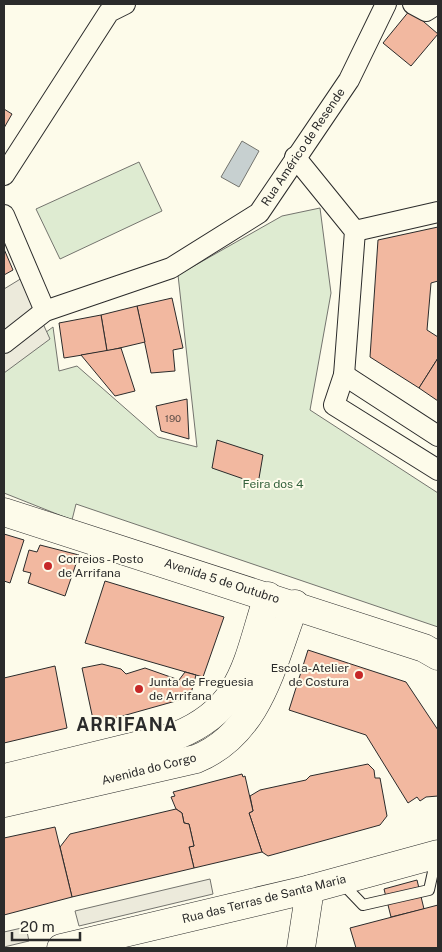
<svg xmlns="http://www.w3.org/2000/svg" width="442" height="952" font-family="'Public Sans',sans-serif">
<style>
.green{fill:#deebd1;stroke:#74746e}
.parking{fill:#eceadb;stroke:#74746e}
.water{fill:#c7d0d0;stroke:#74746e}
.building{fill:#f2b8a0;stroke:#2b2b2b}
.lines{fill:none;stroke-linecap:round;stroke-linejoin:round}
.lane-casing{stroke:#2b2b2b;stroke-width:12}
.street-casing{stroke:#2b2b2b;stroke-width:22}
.secondary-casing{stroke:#2b2b2b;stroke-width:29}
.primary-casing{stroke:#2b2b2b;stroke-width:29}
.lane{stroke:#fdfbea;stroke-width:10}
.street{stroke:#fdfbea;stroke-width:20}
.secondary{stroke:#fdfbea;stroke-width:28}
.primary{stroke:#fdfbea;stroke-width:28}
.poi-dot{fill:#c62828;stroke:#fdfbea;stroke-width:2}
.labels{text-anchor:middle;stroke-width:4;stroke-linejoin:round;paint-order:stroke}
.number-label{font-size:10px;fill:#5d4e48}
.street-label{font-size:12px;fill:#2b2b2b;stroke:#fdfbea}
.park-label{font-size:12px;fill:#34623c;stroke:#fdfbea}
.poi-label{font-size:12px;fill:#2b2b2b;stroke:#fdfbea;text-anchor:start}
.district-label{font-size:18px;font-weight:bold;letter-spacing:1px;fill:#2b2b2b;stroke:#fdfbea}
</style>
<rect width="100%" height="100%" fill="#fdfbea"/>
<g class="green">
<path d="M139,162L162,211L60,259L36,209Z"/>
<path d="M320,208L331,293L310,410L438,493V627L76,504L72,520L4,493V363L53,327L59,371L77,366L158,437L197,447L178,275L282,216Z"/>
</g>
<g class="parking">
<path d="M22,278L50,339L4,373V289Z"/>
<path d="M210,879L213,894L79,926L75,911Z"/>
<path d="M26,927L29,941L4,947V932Z"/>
</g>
<path class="water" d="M242,141L259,151L239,187L221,177Z"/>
<g class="building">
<path d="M410,10L438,34L411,66L383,43Z"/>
<path d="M4,109L12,114L4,128Z"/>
<path d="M438,227V281L431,283L427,330L438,337V358L419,388L370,357L378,240Z"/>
<path d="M4,249L13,270L4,275Z"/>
<path d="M172,298L183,348L173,350L175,371L151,373L137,306Z"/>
<path d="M137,306L145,342L107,351L101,315Z"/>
<path d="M101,315L107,351L64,358L59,323Z"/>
<path d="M121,348L135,391L115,396L81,355Z"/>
<path d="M438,358V401L419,388Z"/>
<path d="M187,399L189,439L161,431L156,406Z"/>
<path d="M217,440L263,455L258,484L212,468Z"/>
<path d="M4,534L24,540L10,583L4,581Z"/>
<path d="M40,545L79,555L65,596L28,583L31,573L23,571L29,550L37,552Z"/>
<path d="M105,581L224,617L203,677L85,643Z"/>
<path d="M308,650L406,682L438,730V796L426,797L420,801L417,797L408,803L366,735L289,710Z"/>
<path d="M102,664L121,669L126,674L145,668L179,680L185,672L196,675L190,697L94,724L82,668Z"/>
<path d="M55,666L67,728L4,743V678Z"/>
<path d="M368,764L374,770L375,778H380L387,816L380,825L268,856L262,852L249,813L253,811L250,796L260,790L306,780L310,776Z"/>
<path d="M242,774L243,777L245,776L253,811L249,813L262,852L194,868L189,847L194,846L189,824L184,823L182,813L176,809L171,797L175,796L173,792Z"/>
<path d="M176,809L182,813L184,823L189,824L194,846L189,847L194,868L72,897L60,847L70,834Z"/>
<path d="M55,827L72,897L4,915V838Z"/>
<path d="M417,880L424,909L391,917L384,889Z"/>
<path d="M438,905V948H356L350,928Z"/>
</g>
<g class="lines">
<g class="lane-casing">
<path id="lane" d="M342,883L363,905L429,890L436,858"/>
</g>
<g class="street-casing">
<g id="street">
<path d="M413,4L426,11L437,4"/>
<path d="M295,157L355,231L344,375L334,405L438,470"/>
<path d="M4,175L109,12L125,4"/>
<path d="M4,215L45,311"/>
<path d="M355,231L438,212"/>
<path d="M4,343L45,311L171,268L259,213L349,80L386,4"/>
<path d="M344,375L438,436"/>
</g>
</g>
<g class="secondary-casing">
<g id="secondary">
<path d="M4,512L424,648L438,656"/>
<path d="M4,778L176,736C245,708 247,660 268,596"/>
<path d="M4,803L196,759C260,733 272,663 295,604"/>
<path d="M301,948L310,889"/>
</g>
</g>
<g class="primary-casing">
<path id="primary" d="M61,948L310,889L438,854"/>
</g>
<use href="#lane" class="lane"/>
<use href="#street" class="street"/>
<use href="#secondary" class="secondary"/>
<use href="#primary" class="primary"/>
</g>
<g class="poi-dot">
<circle cx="48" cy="566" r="5"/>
<circle cx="359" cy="675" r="5"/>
<circle cx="139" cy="689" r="5"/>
</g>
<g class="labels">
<g class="number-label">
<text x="173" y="422">190</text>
</g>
<g class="street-label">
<text transform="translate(303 147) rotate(-56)" y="4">Rua Américo de Resende</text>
<text transform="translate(222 581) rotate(18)" y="4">Avenida 5 de Outubro</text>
<text transform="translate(149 769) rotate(-14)" y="4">Avenida do Corgo</text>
<text transform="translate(264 899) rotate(-14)" y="4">Rua das Terras de Santa Maria</text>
</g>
<g class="park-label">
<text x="273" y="488">Feira dos 4</text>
</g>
<g class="poi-label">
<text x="58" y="563">Correios - Posto<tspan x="58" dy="14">de Arrifana</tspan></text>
<text x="349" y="672" text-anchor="end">Escola-Atelier<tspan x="349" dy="14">de Costura</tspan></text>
<text x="149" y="686">Junta de Freguesia<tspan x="149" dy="14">de Arrifana</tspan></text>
</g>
<g class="district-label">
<text x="127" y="731">ARRIFANA</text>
</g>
</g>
<rect width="442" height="952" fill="none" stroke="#2b2b2b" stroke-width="10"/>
<path d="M12 932v8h68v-8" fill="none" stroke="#2b2b2b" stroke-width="2.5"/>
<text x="20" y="932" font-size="15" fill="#2b2b2b" stroke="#fdfbea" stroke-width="4" paint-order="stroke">20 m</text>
</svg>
